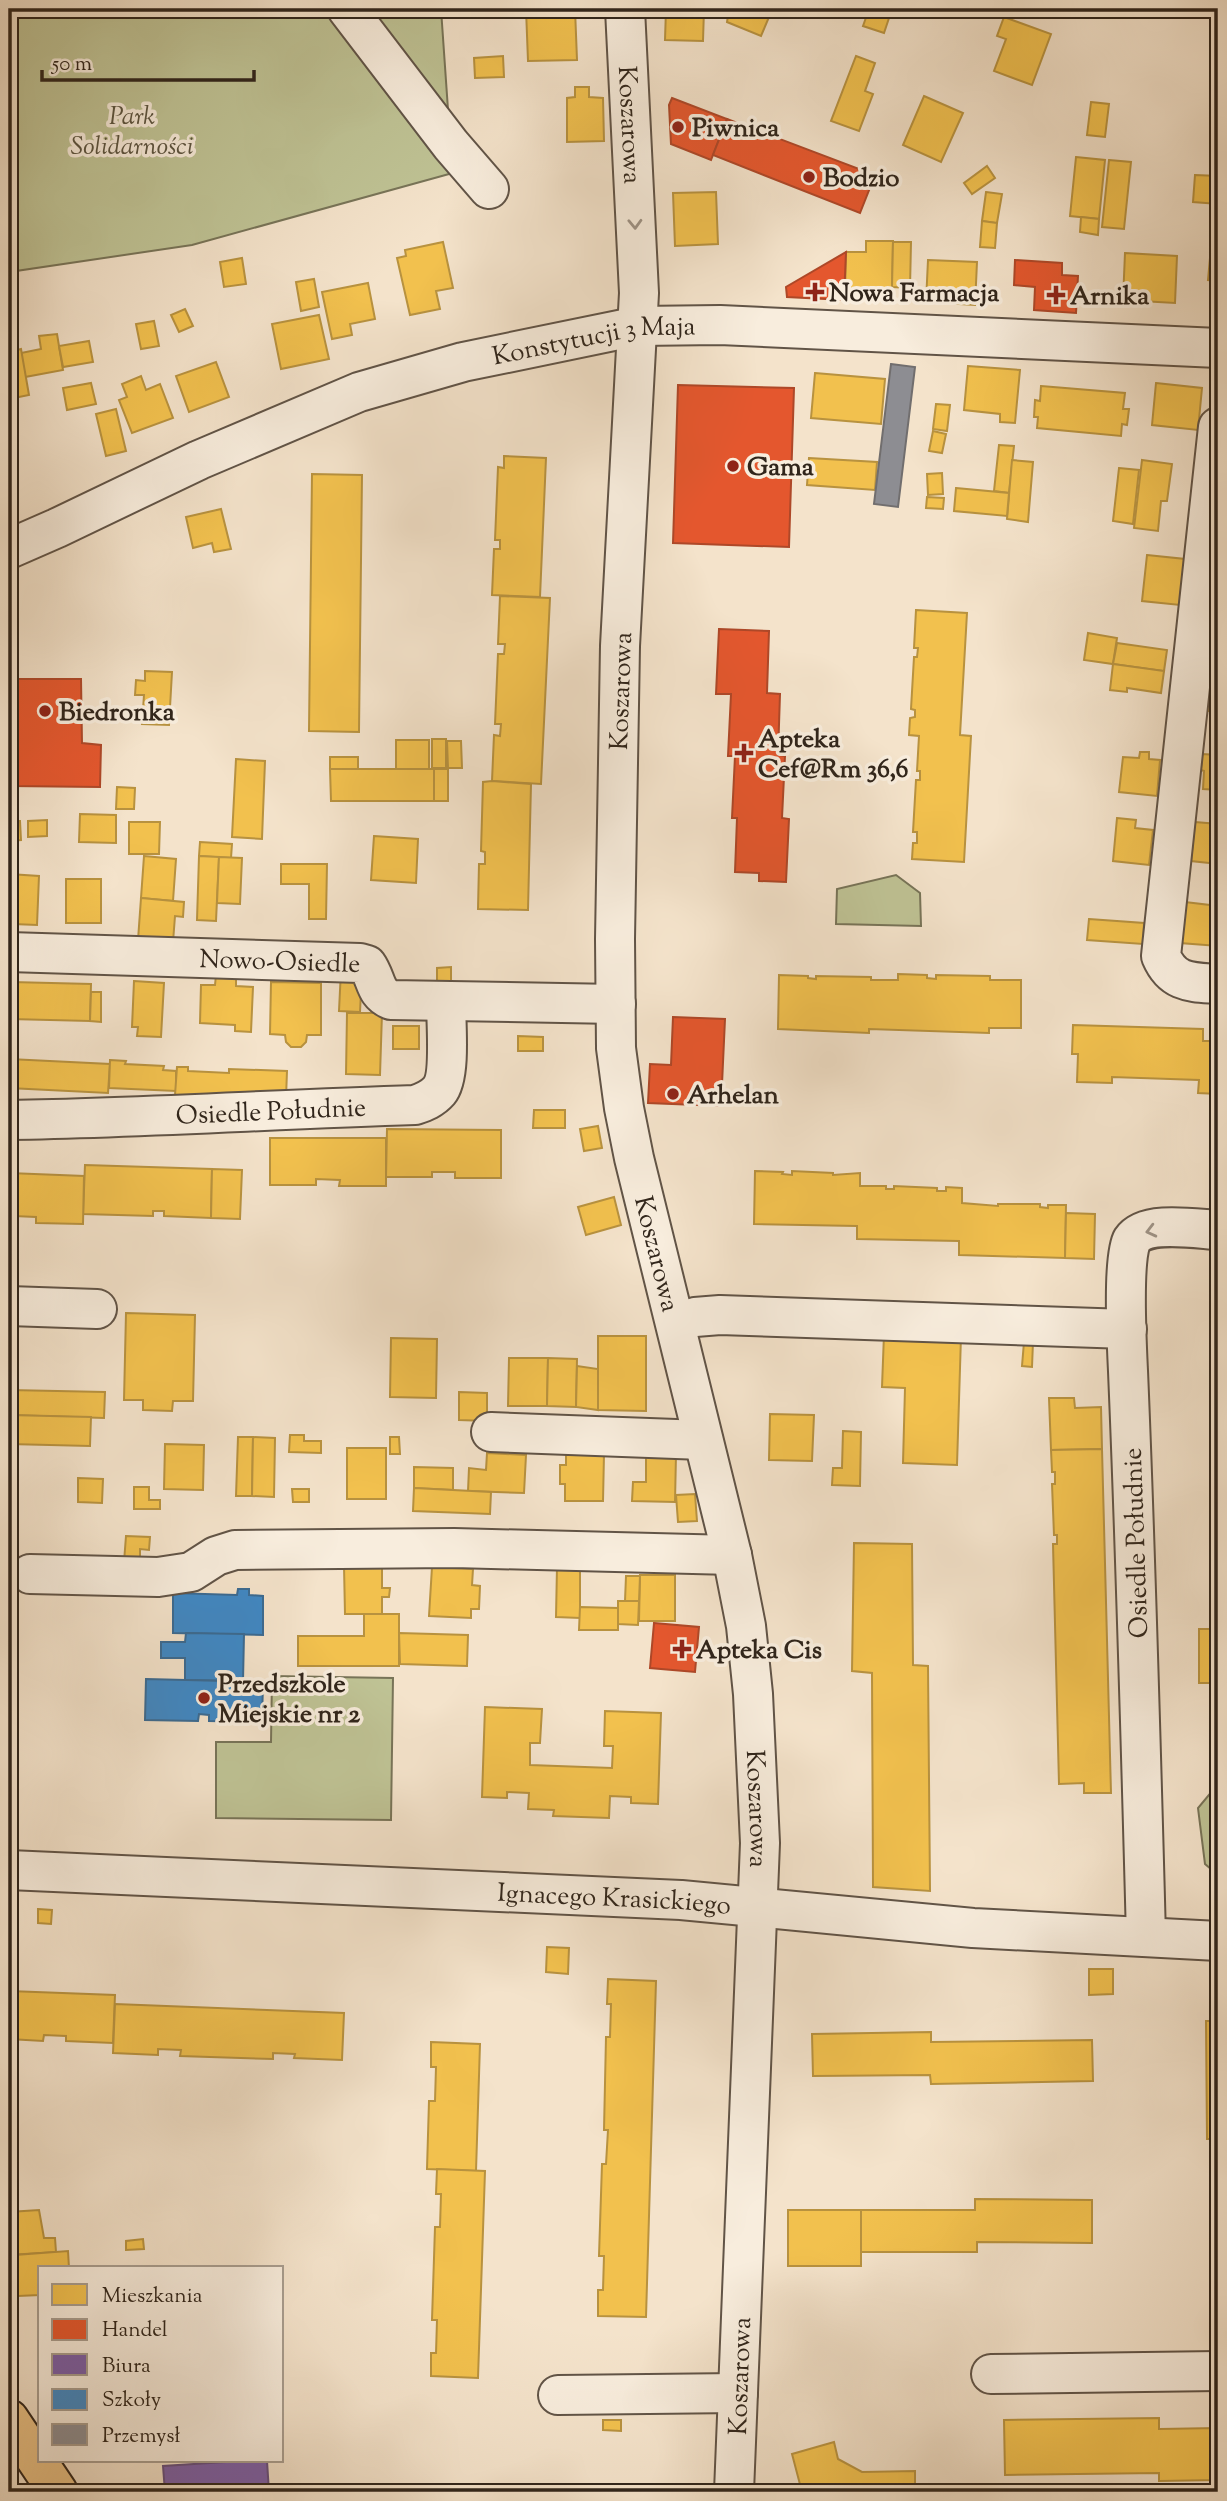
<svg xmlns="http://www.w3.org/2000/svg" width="1227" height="2501" font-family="'Sorts Mill Goudy',serif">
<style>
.green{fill:#bfc395;stroke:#787458;stroke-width:2}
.homes{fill:#f2c14e;stroke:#b8923f;stroke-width:2}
.shops{fill:#e4572e;stroke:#ae4828;stroke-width:2}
.offices{fill:#7b5ea7;stroke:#644d7d;stroke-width:2}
.schools{fill:#3f88c5;stroke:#3a6a92;stroke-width:2}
.industry{fill:#8d8d92;stroke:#716e6e;stroke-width:2}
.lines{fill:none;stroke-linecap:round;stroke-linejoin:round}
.minor-casing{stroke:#615447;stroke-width:42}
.major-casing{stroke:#30251b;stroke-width:42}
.minor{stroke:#f8eddd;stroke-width:38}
.major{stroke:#eac286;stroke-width:38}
.oneway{stroke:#9e9386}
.poi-dot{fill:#8f2418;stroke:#f8eddd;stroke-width:2.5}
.labels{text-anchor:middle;stroke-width:7;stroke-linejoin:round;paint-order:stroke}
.park-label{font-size:26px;font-style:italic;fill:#5b5440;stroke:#f8eddd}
.street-label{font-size:26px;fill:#30251b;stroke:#f8eddd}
.poi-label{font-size:26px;font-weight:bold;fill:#30251b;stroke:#f8eddd;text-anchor:start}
</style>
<rect width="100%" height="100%" fill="#f4e3cb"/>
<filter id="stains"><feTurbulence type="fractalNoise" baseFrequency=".00286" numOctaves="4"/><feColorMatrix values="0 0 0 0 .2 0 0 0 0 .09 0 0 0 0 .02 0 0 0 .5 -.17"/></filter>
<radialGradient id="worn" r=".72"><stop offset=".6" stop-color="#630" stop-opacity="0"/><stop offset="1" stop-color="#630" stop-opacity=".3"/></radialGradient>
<g class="green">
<path d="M9,9H441L449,124L489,163L192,245L9,272Z"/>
<path d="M896,875L920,893L921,926L836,924L837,889Z"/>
<path d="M272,1676L393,1678L391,1820L216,1818V1742H271Z"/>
<path d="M1218,1784V1875L1205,1864L1198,1808Z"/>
</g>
<g class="homes">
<path d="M526,9H575L577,60L528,61Z"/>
<path d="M666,9H704L703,41L665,40Z"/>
<path d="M704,9H729L728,15L704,12Z"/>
<path d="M729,9H750L769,17L761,36L727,22Z"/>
<path d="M869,9H892L884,33L863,26Z"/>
<path d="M1004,17L1051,34L1032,85L994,71L1006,39L997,36Z"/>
<path d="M503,56L504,77L475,78L474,58Z"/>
<path d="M856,56L875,63L865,91L873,94L859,131L831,121Z"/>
<path d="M575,87H589V97L603,98L604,141L567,142V98L575,97Z"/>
<path d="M924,96L963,113L941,162L903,145Z"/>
<path d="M1091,102L1109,104L1105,137L1087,135Z"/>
<path d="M1076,157L1105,160L1099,219L1070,216Z"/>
<path d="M1109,160L1131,162L1124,229L1102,227Z"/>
<path d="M987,166L995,178L972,194L964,183Z"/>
<path d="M1195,175L1218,176V204L1193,202Z"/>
<path d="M716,192L718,244L675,246L673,193Z"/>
<path d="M986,192L1002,194L997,223L982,221Z"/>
<path d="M1081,217L1099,219L1098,235L1080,232Z"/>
<path d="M982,221L997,223L995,248L980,247Z"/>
<path d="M866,241H893L892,294H869L868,299L845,298L846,252H866Z"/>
<path d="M443,242L453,288L436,291L440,309L410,315L397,258L406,256L405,250Z"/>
<path d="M893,242H911L910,288L892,287Z"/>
<path d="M1211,247H1218V281L1208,280Z"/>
<path d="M1125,253L1177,256L1175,303L1123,300Z"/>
<path d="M242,258L246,284L224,287L220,262Z"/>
<path d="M928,260L977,262L975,305L926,302Z"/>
<path d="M314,279L319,307L301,311L296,282Z"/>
<path d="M368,283L375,319L350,324L352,335L332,339L322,292Z"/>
<path d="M185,309L193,326L179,332L171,315Z"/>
<path d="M319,315L329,359L281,369L272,324Z"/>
<path d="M154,321L159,346L141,349L136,324Z"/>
<path d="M57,334L63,370L25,377L21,353L41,349L39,336Z"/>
<path d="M89,341L93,362L63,367L59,346Z"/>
<path d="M21,349L29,395L9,399V352Z"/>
<path d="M216,362L229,397L189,412L176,376Z"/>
<path d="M968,366L1020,370L1015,423L1000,422V414L964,410Z"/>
<path d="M815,373L885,379L881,424L811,418Z"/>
<path d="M141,376L146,390L160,384L173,418L132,433L119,400L127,397L122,384Z"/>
<path d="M91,383L96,404L67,410L63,388Z"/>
<path d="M1156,383L1202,388L1198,430L1152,425Z"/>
<path d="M1041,386L1125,393L1123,409H1129L1127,425L1122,424L1121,436L1037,428L1038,417H1034L1035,400L1040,401Z"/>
<path d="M936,404L950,405L947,431L933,429Z"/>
<path d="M116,409L126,451L106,456L96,414Z"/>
<path d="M933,431L946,434L942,453L929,451Z"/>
<path d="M999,445L1014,446L1009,493L994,491Z"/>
<path d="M504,456L546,458L540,597L492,595L494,549H500V540H495L498,467L504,468Z"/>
<path d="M809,458L877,462L875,490L807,485Z"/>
<path d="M1012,460L1033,462L1028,522L1007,519Z"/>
<path d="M1142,460L1172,464L1167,501H1161L1158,531L1134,528Z"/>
<path d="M1119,468L1139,470L1133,524L1113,521Z"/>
<path d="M942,473L943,494L928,495L927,474Z"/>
<path d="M312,474L362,475L359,732L309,731Z"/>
<path d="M956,488L1009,493L1007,516L954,511Z"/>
<path d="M927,497L944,498L943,509L926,508Z"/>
<path d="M221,509L231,549L214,552L212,543L193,548L186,517Z"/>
<path d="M1147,555L1185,559L1180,605L1142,601Z"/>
<path d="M500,596L550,598L541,784L492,781L494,735L500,736L501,724H495L498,654H504L505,644H498Z"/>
<path d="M916,610L967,613L960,735L971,736L964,862L912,859L913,843H917V832H913L916,780H920V771H917L919,736L909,735L910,718L915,717V710L911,709L914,657H917L918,648H914Z"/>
<path d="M1088,633L1117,638L1113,664L1084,660Z"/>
<path d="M1117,643L1167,650L1164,671L1113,664Z"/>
<path d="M1113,664L1164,671L1161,693L1127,688V692L1110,690Z"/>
<path d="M145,671L172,672L169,725L142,724L144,695H135L136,680L145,681Z"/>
<path d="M1211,688L1218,689V725H1212L1213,711H1209Z"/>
<rect x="432" y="739" width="14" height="29"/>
<path d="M396,740H429V770L396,769Z"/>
<path d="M447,741H461L462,768H448Z"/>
<path d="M1140,752H1149V759L1160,760L1157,796L1119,792L1123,757L1139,758Z"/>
<path d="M1202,754L1218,755V790L1203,789L1204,771L1201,770Z"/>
<rect x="330" y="757" width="28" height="12"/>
<path d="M236,759L265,761L262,839L232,837Z"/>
<path d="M330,769H434V801H331Z"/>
<rect x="434" y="769" width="14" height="32"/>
<path d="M492,781L531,784L528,910L478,909L479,864H485V852L481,851L483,782Z"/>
<path d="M117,787L135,788L134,809H116Z"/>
<path d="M80,814L116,815V843L79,842Z"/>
<path d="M1117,818L1136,820L1135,828L1153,830L1149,865L1113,861Z"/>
<path d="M47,820V836L28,837V821Z"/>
<path d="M9,821H20L21,840L9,841Z"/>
<path d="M129,822H160L159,854H129Z"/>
<path d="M1195,822L1218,824V864L1191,861Z"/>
<path d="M374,836L418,839L416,883L371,880Z"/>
<path d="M200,842L232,844L231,858L199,856Z"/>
<path d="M144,856L176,859L173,901L141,898Z"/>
<path d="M199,856L219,857L216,921L197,920Z"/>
<path d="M219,857L242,858L240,904L217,903Z"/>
<path d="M281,864H327L326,919H309V884H281Z"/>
<path d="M9,874L39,876L37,925L13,924V913L9,912Z"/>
<rect x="66" y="879" width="35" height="44"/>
<path d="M141,898L184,902L183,917L175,916L173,942L138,940Z"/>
<path d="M1185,902L1218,906V946L1180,943Z"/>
<path d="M1089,919L1144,923L1143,944L1087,940Z"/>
<path d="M451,967V983H437V968Z"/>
<path d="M341,970L362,971L360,1012L339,1011Z"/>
<path d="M898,974L927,975V978L936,979V975L990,976V980H1021V1028H989V1033L869,1029V1033L778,1029L779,975L808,976V978L816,979V976L871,977V980H898Z"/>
<path d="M216,975H236V986L253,987L251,1032L235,1031V1025L200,1023L201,985H215Z"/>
<path d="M134,981L164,983L161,1037L137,1036L138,1027H132Z"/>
<path d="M11,982L91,984L90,1021L10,1019Z"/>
<path d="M271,982L321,983V1035H307L306,1042L301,1047H291L286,1042L285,1035L270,1034Z"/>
<path d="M91,992H101V1022L90,1021Z"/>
<path d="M347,1013H382L380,1075L346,1074Z"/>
<path d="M1073,1025L1203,1029V1041H1218V1094L1198,1093L1199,1080L1112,1077V1083L1077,1082L1078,1054H1072Z"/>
<rect x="393" y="1026" width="26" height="23"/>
<path d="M518,1036L543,1037V1051H518Z"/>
<path d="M9,1059L110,1064L108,1093L9,1088Z"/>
<path d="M110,1060L126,1061L125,1064L164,1066L163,1070L176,1071V1091L109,1088Z"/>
<path d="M177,1067H188V1071L229,1073V1069L287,1071L286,1098L175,1095Z"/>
<path d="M534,1110H565V1128H533Z"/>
<path d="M598,1126L602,1148L584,1151L580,1129Z"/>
<path d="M387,1129L501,1130V1178H455V1172H432V1177H386Z"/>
<path d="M270,1138H386V1186H339L340,1180L316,1179V1185H270Z"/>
<path d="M85,1165L212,1169L211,1218L164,1216V1211H153V1216L83,1214Z"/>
<path d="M212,1169L242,1170L240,1219L211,1218Z"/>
<path d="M755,1171L783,1172L782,1174L792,1175V1171L833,1173V1175L860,1173V1186H886V1189H894V1186L937,1188V1191H946V1187L962,1188V1203L998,1206V1204H1040V1207L1048,1208V1205H1066L1065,1258L959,1255V1241L857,1239V1226L754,1224Z"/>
<path d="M9,1173L84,1176L83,1224L36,1223V1217L14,1216V1222H9Z"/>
<path d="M614,1197L621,1225L586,1235L578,1207Z"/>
<path d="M1066,1213L1095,1214L1094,1259L1065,1258Z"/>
<path d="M126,1313L195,1315L193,1401H173L172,1411L143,1410V1400H124Z"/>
<path d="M884,1334L961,1336L957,1465L903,1463L905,1388L882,1387Z"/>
<path d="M598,1336H646V1411L598,1410Z"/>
<path d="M391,1338L437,1339L436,1398L390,1397Z"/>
<path d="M1024,1342H1033L1032,1367L1022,1366Z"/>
<path d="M509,1358H548L547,1406H508Z"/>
<path d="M548,1358L577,1359L576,1407L547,1406Z"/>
<path d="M577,1366L598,1369V1410L576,1407Z"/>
<path d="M9,1390L105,1392L104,1418L9,1415Z"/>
<path d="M459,1392L487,1393V1421L459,1420Z"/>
<path d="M1049,1398H1074L1075,1408L1101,1407L1102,1449L1051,1450Z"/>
<path d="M770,1414L814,1415L812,1461L769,1460Z"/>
<path d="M9,1415L91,1417L90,1446L9,1444Z"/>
<path d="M843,1431L861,1432L860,1486L832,1485L833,1468H842Z"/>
<path d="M290,1435H304V1441H321V1453L289,1452Z"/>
<path d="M238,1437H253L252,1496H236Z"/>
<path d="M253,1437L275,1438L274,1497L252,1496Z"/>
<path d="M390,1437H399L400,1454H390Z"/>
<path d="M165,1444L204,1445L203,1490L164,1489Z"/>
<rect x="347" y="1448" width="39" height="51"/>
<path d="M1102,1449L1111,1793H1084V1783L1059,1784L1053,1544H1057V1535H1054L1052,1484H1055V1472H1052L1051,1450Z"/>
<path d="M487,1453L526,1455L524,1493L468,1491L469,1468L486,1470Z"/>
<path d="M646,1453L676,1454L675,1502L632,1501L633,1482H646Z"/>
<path d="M566,1454H604L603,1501H565V1484H560V1465H566Z"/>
<path d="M414,1467L453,1468V1490L414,1488Z"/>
<path d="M78,1478L103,1479L102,1503L78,1502Z"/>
<path d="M134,1487H149V1500H160V1509H134Z"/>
<path d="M414,1488L491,1492L490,1514L413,1511Z"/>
<path d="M292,1489H309V1502H293Z"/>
<path d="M695,1494L697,1521L678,1522L676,1495Z"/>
<path d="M126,1536L150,1537L149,1550L140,1549V1563L124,1562Z"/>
<path d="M854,1543L912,1544L913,1665L928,1666L930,1891L873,1887L872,1673L852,1671Z"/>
<path d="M344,1566H382V1588H390L389,1597H382V1614H345Z"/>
<path d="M432,1567L473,1569L472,1585L480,1586L479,1609H471V1618L429,1616Z"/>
<path d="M557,1567H580V1618L556,1617Z"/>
<path d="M640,1575H675V1621H639Z"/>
<path d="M626,1576H640L639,1601H625Z"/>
<path d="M618,1601H639L638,1625L618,1624Z"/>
<path d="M580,1607L618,1608V1630H579Z"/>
<path d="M364,1614H399V1666H298V1636H364Z"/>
<rect x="1199" y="1629" width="19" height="54"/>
<path d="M399,1633L468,1635L467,1666L400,1664Z"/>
<path d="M485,1707L542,1709L540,1743H530V1765L612,1768L613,1746H604L605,1711L661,1713L658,1804L631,1803V1797L610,1796L609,1818L553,1816L554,1810L528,1809L529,1793L507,1792V1798L482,1797Z"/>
<path d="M38,1909L52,1910L51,1924L38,1923Z"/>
<path d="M547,1947L569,1948L568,1974L546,1972Z"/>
<path d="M1089,1969H1113V1994L1089,1995Z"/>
<path d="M608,1979L656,1981L646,2317L598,2316V2290H603L604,2256H599L602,2164H606L608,2130H604L606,2037H610L611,2004H607Z"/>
<path d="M9,1991L115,1995L113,2043L66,2041V2036L44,2035L43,2041L9,2039Z"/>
<path d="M115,2004L344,2013L342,2060L294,2058L295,2054L273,2053V2059L180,2056L181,2050L158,2049V2055L113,2053Z"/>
<path d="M1206,2021H1218V2245V2139H1207Z"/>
<path d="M931,2032V2042L1092,2040L1093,2081L931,2084L930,2075L813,2076L812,2034Z"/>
<path d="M431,2042L480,2044L476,2171L427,2169L429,2101H435L436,2067H431Z"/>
<path d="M437,2169L485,2171L478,2378L431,2376V2353H436L437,2320H432L435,2227H440L441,2194H436Z"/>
<path d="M975,2199L1092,2200V2243L977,2242V2252H861V2210H975Z"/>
<path d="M39,2210L44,2238H55L56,2252L9,2255V2212Z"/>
<rect x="788" y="2210" width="73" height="56"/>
<path d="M143,2239L144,2249L126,2250V2241Z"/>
<path d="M68,2251L69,2268H40V2295L18,2296L15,2255Z"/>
<path d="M1159,2418V2429L1218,2428V2480L1159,2481V2473L1005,2475L1004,2420Z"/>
<path d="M603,2420H621V2431L603,2430Z"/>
<path d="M834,2442L838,2459L862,2472L915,2471V2492H802L792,2454Z"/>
</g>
<g class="shops">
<path d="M672,98L727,119L711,160L671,144L669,105Z"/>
<path d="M727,119L875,175L860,213L713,155Z"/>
<path d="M846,252L844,300L787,297L786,287Z"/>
<path d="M1015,260L1062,263V275L1078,276L1076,313L1034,310L1035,287L1014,285Z"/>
<path d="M678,385L794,388L789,547L673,543Z"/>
<path d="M719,629L769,631L767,693L780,694L778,755L785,756L782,818L789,819L786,882L759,881V873L735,872L737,818H732L735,756H728L731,694H716Z"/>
<path d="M9,679H81L82,743L101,745L100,787L9,786Z"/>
<path d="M673,1017L725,1019L721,1106L648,1103L650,1064L671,1065Z"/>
<path d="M654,1623L699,1627L695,1672L650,1668Z"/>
</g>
<path class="offices" d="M241,2461H267L269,2492H165L163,2466Z"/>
<g class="schools">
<path d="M238,1589H249V1595L263,1596V1635L173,1633V1593L237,1595Z"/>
<path d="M186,1633L244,1634L243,1681L185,1680V1658H161V1642H185Z"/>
<path d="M146,1679L263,1682L262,1722L209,1721V1715L199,1714L198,1721L145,1720Z"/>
</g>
<path class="industry" d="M891,364L915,367L898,507L874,504Z"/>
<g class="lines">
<g class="minor-casing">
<g id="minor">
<path d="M347,9L451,145L489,189"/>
<path id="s1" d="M625,9L639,293L620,646L615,939L616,1048L624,1108L634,1158L732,1555L746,1626L753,1694L760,1843L734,2492"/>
<path d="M1218,427L1161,956C1173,984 1192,982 1218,984"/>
<path id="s2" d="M9,549L57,528L199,460L359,392L463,362L638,326L720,325L1218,348"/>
<path id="s3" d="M9,952L360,963L367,965C377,979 374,993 391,1000L616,1004"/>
<path id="s4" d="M9,1120C144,1118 280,1109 415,1105C424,1102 432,1099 439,1091C451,1077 446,1022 446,1002"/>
<path d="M9,1306L97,1309"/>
<path d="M676,1322L695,1317L720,1315L1127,1329"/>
<path d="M491,1432L703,1440"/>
<path d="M30,1574L158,1577L191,1572L216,1556L235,1550L454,1548L732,1555"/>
<path id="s5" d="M9,1870L681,1900L973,1928L1218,1941"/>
<path d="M1146,1937C1141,1748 1136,1560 1128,1371C1127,1349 1122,1256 1132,1240C1145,1220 1197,1229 1218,1230"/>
<path d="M991,2374L1218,2371"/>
<path d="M558,2395L738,2393"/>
</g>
</g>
<g class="major-casing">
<path id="major" d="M9,2419L58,2492"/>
</g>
<use href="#minor" class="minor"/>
<use href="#major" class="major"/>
</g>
<defs><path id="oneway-chevron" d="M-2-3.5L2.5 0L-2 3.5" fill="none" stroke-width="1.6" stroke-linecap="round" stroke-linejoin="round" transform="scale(1.75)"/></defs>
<g class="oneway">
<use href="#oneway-chevron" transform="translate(635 224) rotate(88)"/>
<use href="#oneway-chevron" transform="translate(1151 1231) rotate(166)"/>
</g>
<g class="poi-dot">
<circle cx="678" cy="127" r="7"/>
<circle cx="809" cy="177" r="7"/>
<path d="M811.5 281.5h7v7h7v7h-7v7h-7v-7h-7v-7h7z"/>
<path d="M1052.5 284.5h7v7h7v7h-7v7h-7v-7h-7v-7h7z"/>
<circle cx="733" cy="466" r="7"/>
<circle cx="45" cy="711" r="7"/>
<path d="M740.5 742.5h7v7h7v7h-7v7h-7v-7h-7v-7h7z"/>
<circle cx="673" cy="1094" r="7"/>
<path d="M678.5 1638.5h7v7h7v7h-7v7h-7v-7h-7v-7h7z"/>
<circle cx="204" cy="1698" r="7"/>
</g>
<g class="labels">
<g class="park-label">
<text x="132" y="124">Park<tspan x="132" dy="30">Solidarności</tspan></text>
</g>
<g class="street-label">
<text dy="9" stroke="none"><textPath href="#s1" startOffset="116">Koszarowa</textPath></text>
<text dy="9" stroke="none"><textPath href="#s2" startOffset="625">Konstytucji 3 Maja</textPath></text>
<text transform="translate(620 691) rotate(-88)" y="9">Koszarowa</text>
<text dy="9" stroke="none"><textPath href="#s3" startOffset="271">Nowo-Osiedle</textPath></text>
<text dy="9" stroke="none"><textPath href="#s4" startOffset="262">Osiedle Południe</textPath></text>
<text dy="9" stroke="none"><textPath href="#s1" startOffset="1250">Koszarowa</textPath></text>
<text transform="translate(1135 1543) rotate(-92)" y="9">Osiedle Południe</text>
<text dy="9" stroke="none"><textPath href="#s1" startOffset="1816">Koszarowa</textPath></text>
<text dy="9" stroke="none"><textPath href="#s5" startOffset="606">Ignacego Krasickiego</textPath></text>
<text transform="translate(739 2376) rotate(-88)" y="9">Koszarowa</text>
</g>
<g class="poi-label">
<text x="692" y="136">Piwnica</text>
<text x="823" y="186">Bodzio</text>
<text x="829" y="301">Nowa Farmacja</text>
<text x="1070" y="304">Arnika</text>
<text x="747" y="475">Gama</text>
<text x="59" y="720">Biedronka</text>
<text x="758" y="747">Apteka<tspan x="758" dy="30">Cef@Rm 36,6</tspan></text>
<text x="687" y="1103">Arhelan</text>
<text x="696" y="1658">Apteka Cis</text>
<text x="218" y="1692">Przedszkole<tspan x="218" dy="30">Miejskie nr 2</tspan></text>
</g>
</g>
<rect width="1227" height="2501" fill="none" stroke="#f4e3cb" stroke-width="35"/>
<rect x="10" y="10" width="1206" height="2480" fill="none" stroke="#30251b" stroke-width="3.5"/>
<rect x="18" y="18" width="1192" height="2466" fill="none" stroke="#30251b" stroke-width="2"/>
<rect x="38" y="2266" width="245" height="196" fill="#f8eddd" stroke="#a89d8f" stroke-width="2"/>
<rect x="52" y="2284" width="35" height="21" fill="#f2c14e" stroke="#a89d8f" stroke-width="2"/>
<text x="102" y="2302" font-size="21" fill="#30251b">Mieszkania</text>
<rect x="52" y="2319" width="35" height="21" fill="#e4572e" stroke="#a89d8f" stroke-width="2"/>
<text x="102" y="2336" font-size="21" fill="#30251b">Handel</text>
<rect x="52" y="2354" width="35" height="21" fill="#7b5ea7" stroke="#a89d8f" stroke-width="2"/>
<text x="102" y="2372" font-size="21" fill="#30251b">Biura</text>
<rect x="52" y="2389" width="35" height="21" fill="#3f88c5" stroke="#a89d8f" stroke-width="2"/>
<text x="102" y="2406" font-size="21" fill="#30251b">Szkoły</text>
<rect x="52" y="2424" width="35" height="21" fill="#8d8d92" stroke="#a89d8f" stroke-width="2"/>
<text x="102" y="2442" font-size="21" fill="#30251b">Przemysł</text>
<path d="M42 70v10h212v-10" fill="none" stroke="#30251b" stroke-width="3.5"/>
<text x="52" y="70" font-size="21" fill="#30251b" stroke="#f8eddd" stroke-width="5" paint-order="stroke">50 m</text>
<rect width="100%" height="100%" filter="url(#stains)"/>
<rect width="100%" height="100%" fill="url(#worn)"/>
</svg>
